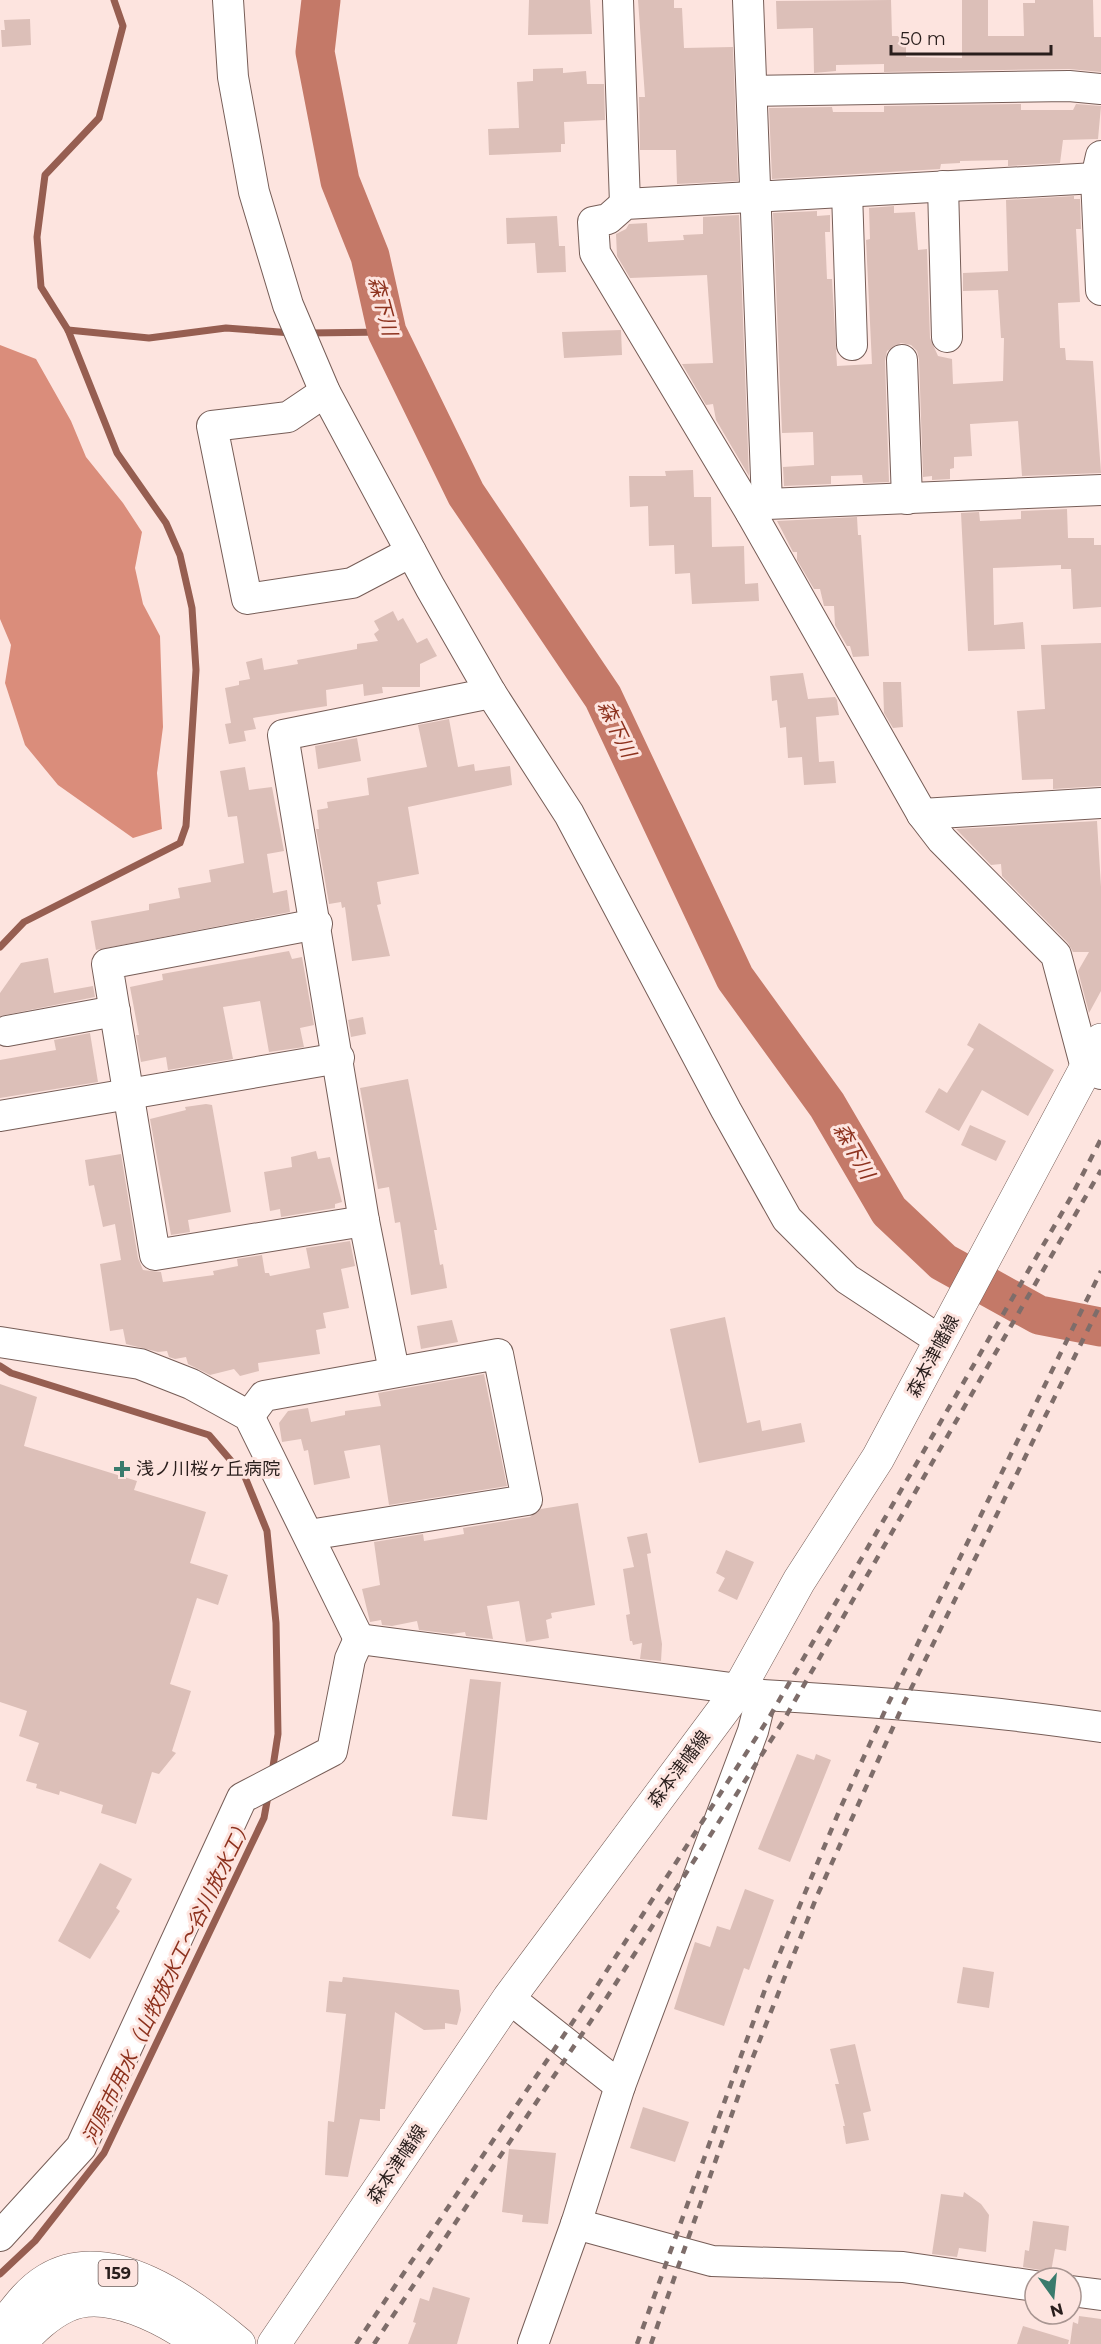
<svg xmlns="http://www.w3.org/2000/svg" width="1101" height="2344" font-family="Montserrat,'Noto Sans JP',sans-serif">
<style>
.forest{fill:#da8d7b}
.lines{fill:none;stroke-linecap:round;stroke-linejoin:round}
.stream{stroke:#965e51;stroke-width:7}
.river{stroke:#c47968;stroke-width:39}
.building{fill:#dcbfb8}
.minor-casing{stroke:#765d57;stroke-width:32}
.major-casing{stroke:#765d57;stroke-width:34}
.highway-casing{stroke:#765d57;stroke-width:34}
.minor{stroke:#fff;stroke-width:30}
.major{stroke:#fff;stroke-width:33}
.highway{stroke:#fff;stroke-width:33}
.rail{stroke:#7e6d6a;stroke-width:4.5;stroke-dasharray:8 8;stroke-linecap:butt}
.poi-dot{fill:#397b6d;stroke:#fde4df;stroke-width:2}
.labels{text-anchor:middle;stroke-width:6;stroke-linejoin:round;paint-order:stroke}
.shield{fill:#fde4df;stroke:#695956;stroke-width:1.5}
.shield-label{font-size:16px;font-weight:bold;fill:#291e1c}
.street-label{font-size:18px;fill:#291e1c;stroke:#fde4df}
.poi-label{font-size:18px;fill:#291e1c;stroke:#fde4df;text-anchor:start}
.water-label{font-size:20px;font-style:italic;fill:#8d321e;stroke:#fde4df}
</style>
<rect width="100%" height="100%" fill="#fde4df"/>
<path class="forest" d="M0,345L36,359L71,421L86,457L123,503L142,532L135,568L143,604L160,636L163,727L157,773L162,829L133,838L58,785L25,745L5,683L11,645L0,619Z"/>
<g class="lines">
<g class="stream">
<path d="M68,330L149,338L226,328L292,333"/>
<path d="M309,333L387,332"/>
<path d="M0,947L24,922L180,843L186,826L196,670L192,608L180,555L166,523L117,453L68,330L41,287L37,237L45,175L99,118L123,26L114,0"/>
<path d="M0,1366L11,1373L209,1435L245,1477L267,1531L276,1623L278,1734L272,1773"/>
<path d="M0,2274L35,2241L104,2153L264,1818L268,1796"/>
</g>
<path class="river" d="M321,0L315,52L340,181L370,256L387,332L466,494L603,697L735,978L827,1105L889,1211L943,1262L1039,1315L1101,1327"/>
</g>
<g class="building">
<path d="M529,0H590L592,34L528,35Z"/>
<path d="M638,0H674V8H682L684,48L733,47L738,181L677,184L676,150H640L639,97H645Z"/>
<path d="M891,0L892,36H906V57L962,58V0H988V36H1024L1023,3H1035V0H1093L1094,37H1101V72L1069,69L884,72V64L836,65V71L814,73L813,28L777,29L776,1Z"/>
<path d="M30,19L31,45L2,47L1,30H5L4,20Z"/>
<path d="M563,68V73L586,71L587,84H604L605,120L564,122L565,144H561V152L489,155L488,129L519,128L517,82L533,81V69Z"/>
<path d="M1021,104V110H1073L1076,104L1101,106L1098,139L1063,140L1060,163L1008,166V160L960,161V163L941,164L940,169L772,179L769,108L832,107L833,112H884V106Z"/>
<path d="M1074,196V199H1080L1081,229H1076L1080,302L1058,303L1060,348H1065L1066,360L1093,361L1101,473L1022,476L1018,421L970,424L972,456L954,457V468L950,469V479L932,480V476L923,477L919,359L917,351L911,345L901,343L887,351L885,361L889,482L863,483L862,475L831,476V484L784,486L783,467L814,465L813,432L782,433L773,213L817,211V216L830,215V232H825L827,279H832L837,366L872,364L866,240L870,239L869,208L894,206V213L915,212L918,250L927,249L930,338L938,356L952,359L953,384L1003,381L1004,338H1001L998,290L963,291V273L1008,271L1006,200Z"/>
<path d="M739,215L749,476L716,420L713,404L706,405L682,364L713,363L707,275L630,278L617,256L616,234L626,229L629,224L647,223L648,242L684,240L683,235L703,234V217Z"/>
<path d="M557,216L559,246H565L566,272L537,273L535,243L507,244L506,218Z"/>
<path d="M621,330L622,355L564,358L562,332Z"/>
<path d="M693,470L694,497H711L712,547L744,546L745,584L758,583L759,601L692,604L690,573L675,574L674,545L649,546L648,506L630,507L629,476H666L665,471Z"/>
<path d="M1067,509L1068,538H1094V545H1101V607L1073,609L1071,569H1061V565L993,568L994,625L1023,622L1025,649L968,651L961,513L979,512L980,521L1021,519V511Z"/>
<path d="M857,517L858,535H861L869,656L853,657L850,646H847L835,625L834,606H824L820,589H814L797,560V552H793L777,521Z"/>
<path d="M393,611L398,621L403,618L417,643L427,638L437,656L420,664V687H382L383,693L364,696L363,684L326,690L327,706L253,718L256,729L244,731L246,741L229,744L225,724L231,723L225,688L239,685V681L250,679L246,662L262,658L264,670L298,664L297,660L357,649V644L378,641L374,634L379,630L374,621Z"/>
<path d="M1101,643V786L1053,789V779L1022,780L1017,711L1045,709L1041,645Z"/>
<path d="M803,673L808,699L835,697L837,700L839,715L816,717L819,762L834,761L836,783L804,785L802,757L788,758L786,727L780,728L777,700L772,701L770,676Z"/>
<path d="M883,682H901L903,727L893,728L884,713Z"/>
<path d="M449,719L458,767L474,764L475,771L510,766L512,785L408,807L419,874L377,882L381,904L377,905L390,956L352,961L345,907L342,908L341,902L329,904L316,829H319L317,810L328,808L327,802L369,795L367,778L427,767L418,725Z"/>
<path d="M357,738L361,761L318,769L315,746Z"/>
<path d="M245,767L249,790L272,787L284,851L267,854L273,893L287,890L290,912L96,950L91,921L149,910V904L180,898L178,888L211,882L209,870L244,863L237,816L228,817L220,771Z"/>
<path d="M1097,821L1101,887V991L1089,1013L1078,971L1089,952H1073L1068,943L1002,876L1001,864L991,865L956,829Z"/>
<path d="M289,951L292,959L302,957L314,1025L300,1028L304,1047L269,1052L260,1001L223,1007L233,1059L168,1070L166,1057L141,1062L136,1035H139L130,987L163,980L162,974Z"/>
<path d="M48,958L54,993L93,986L95,997L0,1016V993L21,963Z"/>
<path d="M363,1017L366,1034L351,1037L348,1020Z"/>
<path d="M979,1023L1054,1070L1028,1116L982,1090L959,1131L925,1112L939,1088L947,1093L974,1049L967,1045Z"/>
<path d="M90,1033L98,1082L0,1098V1060L56,1050L54,1040Z"/>
<path d="M408,1079L437,1230H434L440,1265L443,1264L447,1288L411,1295L400,1222L395,1223L389,1187L378,1189L360,1088Z"/>
<path d="M206,1104L212,1105L231,1212L188,1220L190,1232L171,1235L150,1119L186,1110L185,1107Z"/>
<path d="M970,1125L1006,1141L996,1161L961,1145Z"/>
<path d="M316,1151L318,1159L330,1157L342,1202L335,1204V1208L281,1217L280,1209L270,1211L264,1172L292,1167L291,1157Z"/>
<path d="M121,1154L138,1258L143,1270L161,1272L163,1282L214,1275L213,1271L238,1266L237,1259L262,1255L265,1273H269L270,1276L310,1268L306,1248L350,1241L355,1266L341,1269L349,1308L323,1313L326,1328L316,1330L320,1354L258,1363L259,1371L240,1376L234,1369L210,1375L188,1364L186,1357L175,1359L169,1357L167,1351L158,1352L126,1344L123,1329L110,1331L100,1264L121,1260L115,1224L103,1227L94,1185L89,1186L85,1160Z"/>
<path d="M725,1317L747,1423L760,1420L762,1431L801,1423L805,1442L699,1463L670,1329Z"/>
<path d="M452,1320L458,1342L421,1349L417,1326Z"/>
<path d="M484,1374L507,1486L389,1505L380,1445L344,1451L350,1478L314,1485L308,1450L304,1451L301,1439L282,1442L279,1423L288,1411L308,1408L311,1422L345,1415V1411L381,1406L378,1393Z"/>
<path d="M0,1384L37,1397L24,1446L137,1481L134,1490L206,1512L190,1563L228,1575L218,1605L197,1598L170,1684L191,1691L172,1751L176,1753L159,1774L152,1772L136,1824L101,1813L103,1805L60,1791L59,1795L36,1788L37,1784L26,1781L39,1743L19,1736L27,1711L0,1702Z"/>
<path d="M578,1503L595,1605L551,1613L552,1618L546,1620L549,1638L526,1642L519,1601L487,1606L493,1639L466,1636L465,1632L452,1634L419,1630L417,1621L392,1626L382,1625L381,1620L370,1622L362,1589L380,1585L374,1542L423,1534L424,1541L464,1534L463,1528L530,1517L541,1509Z"/>
<path d="M647,1533L651,1553L647,1554L662,1644L661,1661L640,1659L642,1643L633,1645L632,1641H630L626,1615L630,1614L623,1569L634,1567L627,1537Z"/>
<path d="M726,1550L754,1562L737,1600L718,1591L725,1578L716,1573Z"/>
<path d="M470,1679L501,1682L487,1820L452,1816Z"/>
<path d="M797,1754L814,1760L816,1754L831,1760L790,1862L758,1849Z"/>
<path d="M100,1863L132,1879L116,1908L120,1911L90,1959L58,1941Z"/>
<path d="M745,1889L774,1900L749,1970L744,1968L724,2026L674,2009L695,1942L710,1947L717,1926L730,1930Z"/>
<path d="M963,1967L994,1972L989,2008L957,2003Z"/>
<path d="M343,1977L459,1990L461,2010L457,2025L445,2023V2029L424,2030L395,2012L385,2109H380V2121L360,2119L348,2177L325,2175L328,2121L334,2122L346,2014L326,2012L329,1981L342,1982Z"/>
<path d="M855,2044L871,2111L863,2113L869,2140L846,2144L843,2126H845L835,2084H839L830,2049Z"/>
<path d="M643,2107L689,2122L675,2162L630,2148Z"/>
<path d="M509,2149L556,2153L548,2224L522,2222L523,2215L502,2212Z"/>
<path d="M964,2192L981,2204L989,2215L986,2252L959,2248L957,2257L932,2254L941,2194L963,2197Z"/>
<path d="M1033,2221L1069,2226L1066,2251L1055,2249L1051,2272L1023,2267L1025,2250L1029,2251Z"/>
<path d="M433,2287L470,2298L457,2344H408L416,2323L413,2322L420,2298L429,2301Z"/>
<path d="M1079,2316L1101,2319V2344H1070L1073,2322L1078,2324Z"/>
<path d="M1023,2326L1069,2340L1068,2344H1017Z"/>
</g>
<g class="lines">
<g class="minor-casing">
<g id="minor">
<path d="M228,0L233,77L254,192L288,305L325,392L430,587L491,693L569,814L726,1110L787,1219L847,1279L941,1341"/>
<path d="M618,0L625,204"/>
<path d="M748,0L767,504"/>
<path d="M752,91L1069,86L1101,89"/>
<path d="M1101,156L1096,178L1101,290"/>
<path d="M1096,178L625,204L608,219L593,222L595,253L751,513L922,814L942,840L1056,955L1086,1068L1101,1074"/>
<path d="M943,186L947,337"/>
<path d="M847,192L852,345"/>
<path d="M902,360L907,499"/>
<path d="M325,392L288,417L212,426L247,599L352,583L411,552"/>
<path d="M751,513L767,504L1101,490"/>
<path d="M922,814L1101,803"/>
<path d="M317,924L107,964L155,1255L364,1221"/>
<path d="M7,1031L115,1011"/>
<path d="M0,1116L339,1058"/>
<path d="M0,1342L140,1364L191,1384L249,1416L359,1639"/>
<path d="M394,1371L364,1221L283,735L491,693"/>
<path d="M249,1416L264,1396L498,1354L527,1500L309,1535"/>
<path d="M359,1639L739,1689L762,1695C876,1702 988,1710 1101,1727"/>
<path d="M509,1998L620,2086"/>
<path d="M576,2224L712,2261L903,2267L1035,2286"/>
<path d="M0,2236L81,2147L242,1798L332,1751L350,1659L359,1639"/>
<path d="M1071,2291L1101,2295"/>
<path d="M533,2344L576,2224L620,2086L753,1731L762,1695"/>
</g>
</g>
<g class="major-casing">
<path id="major" d="M274,2344L509,1998L739,1689L799,1581L878,1458L1101,1040"/>
</g>
<g class="highway-casing">
<g id="highway">
<path d="M0,2330C14,2312 27,2292 47,2280C110,2242 192,2304 239,2344"/>
<path d="M19,2344C33,2329 47,2315 66,2306C106,2286 168,2320 200,2344"/>
</g>
</g>
<use href="#minor" class="minor"/>
<use href="#major" class="major"/>
<use href="#highway" class="highway"/>
<g class="rail">
<path d="M356,2344L595,1989L770,1716L1070,1199L1101,1139"/>
<path d="M374,2344L607,1997L782,1723L1101,1170"/>
<path d="M637,2344L767,1984L840,1809L889,1702L1101,1271"/>
<path d="M651,2344L745,2077L817,1896L904,1703L1101,1303"/>
</g>
</g>
<path class="poi-dot" d="M119 1460h6v6h6v6h-6v6h-6v-6h-6v-6h6z"/>
<g class="labels">
<rect class="shield" x="98.5" y="2260" width="39" height="26" rx="4.5"/>
<g class="shield-label">
<text x="118" y="2279">159</text>
</g>
<g class="street-label">
<text transform="translate(933 1356) rotate(-62)" y="6">森本津幡線</text>
<text transform="translate(679 1769) rotate(-53)" y="6">森本津幡線</text>
<text transform="translate(397 2164) rotate(-56)" y="6">森本津幡線</text>
</g>
<g class="poi-label">
<text x="136" y="1475">浅ノ川桜ヶ丘病院</text>
</g>
<g class="water-label">
<text transform="translate(383 306) rotate(75)" y="7">森下川</text>
<text transform="translate(617 729) rotate(64)" y="7">森下川</text>
<text transform="translate(854 1151) rotate(60)" y="7">森下川</text>
<text transform="translate(167 1981) rotate(-64)" y="7">河原市用水（山牧放水工～谷川放水工）</text>
</g>
</g>
<g transform="translate(1053 2296) rotate(165)"><circle r="28" fill="#fde4df" stroke="#a89591" stroke-width="1.5"/>
<path d="M0-4.5L10 22L0 15L-10 22Z" fill="#397b6d"/>
<text y="-9" font-size="16" font-weight="bold" text-anchor="middle" fill="#291e1c">N</text>
</g>
<path d="M891 45v9h160v-9" fill="none" stroke="#291e1c" stroke-width="3"/>
<text x="900" y="45" font-size="18" fill="#291e1c" stroke="#fde4df" stroke-width="4.5" paint-order="stroke">50 m</text>
</svg>
